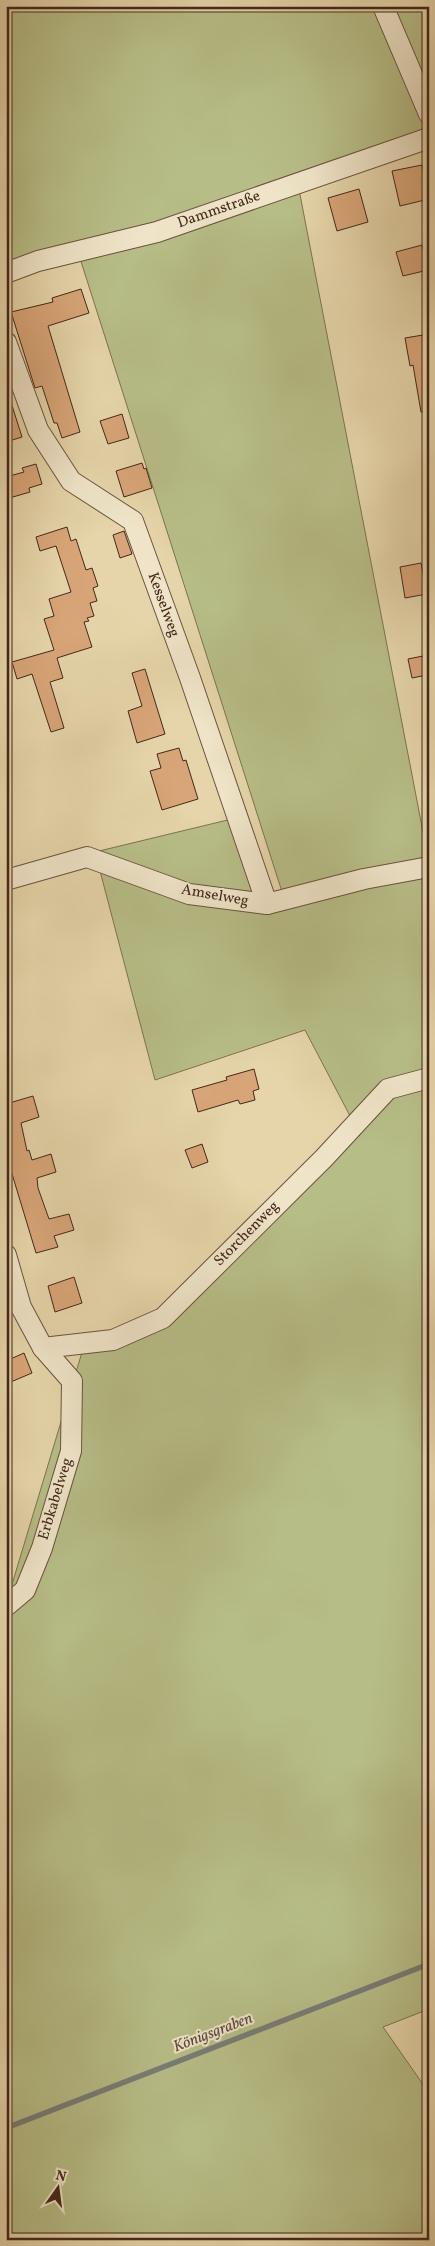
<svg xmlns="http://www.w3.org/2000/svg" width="435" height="2246" font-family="Vollkorn,serif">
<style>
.green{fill:#b7bd87;stroke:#7d7250}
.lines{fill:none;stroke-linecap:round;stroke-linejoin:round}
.stream{stroke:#787d76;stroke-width:5.5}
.building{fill:#d8a578;stroke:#43271a}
.minor-casing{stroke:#6c523e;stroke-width:22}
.minor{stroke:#efe4c8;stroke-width:20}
.labels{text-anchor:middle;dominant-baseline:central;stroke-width:4;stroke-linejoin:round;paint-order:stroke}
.street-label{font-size:15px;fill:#43271a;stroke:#efe4c8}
.water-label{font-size:16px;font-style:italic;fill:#594b40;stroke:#efe4c8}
</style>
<rect width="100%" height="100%" fill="#e6d5aa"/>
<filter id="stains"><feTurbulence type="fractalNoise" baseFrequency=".004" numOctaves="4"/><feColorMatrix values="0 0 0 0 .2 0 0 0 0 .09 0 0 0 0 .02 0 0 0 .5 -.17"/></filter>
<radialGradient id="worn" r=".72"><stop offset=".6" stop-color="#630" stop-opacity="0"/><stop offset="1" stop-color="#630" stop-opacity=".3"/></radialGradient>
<polygon class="green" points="6,6 429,6 429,137 297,179 429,863 429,2009 383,2027 429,2093 429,2240 6,2240 6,1592 10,1591 86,1339 175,1319 360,1135 305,1030 155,1080 95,852 240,817 272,897 283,895 77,249 6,273"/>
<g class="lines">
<polyline class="stream" points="6,2128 429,1964"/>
</g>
<g class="building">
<polygon points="422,165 429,199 400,206 392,171"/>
<polygon points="359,189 368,222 337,231 328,198"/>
<polygon points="422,245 428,270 403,276 396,252"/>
<polygon points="81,289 89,313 48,326 80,432 62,438 57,423 54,423 42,386 35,388 11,312 53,302 52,298"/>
<polygon points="429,334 429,411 421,412 413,365 410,366 405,338"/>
<polygon points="9,396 22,437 6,442 6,397"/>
<polygon points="122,414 129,438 108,444 100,421"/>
<polygon points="142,463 144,469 146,468 152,488 124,497 116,471"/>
<polygon points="36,464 42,484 29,488 30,492 6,499 6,477 24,472 22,468"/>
<polygon points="67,527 71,541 76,539 86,570 92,568 98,586 93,588 97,601 90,603 94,616 87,618 89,621 84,622 92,647 57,658 63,678 50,682 64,728 51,732 32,674 17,679 12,662 54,650 44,619 54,616 49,599 71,592 56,546 40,551 36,537"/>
<polygon points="124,531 132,554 120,558 113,535"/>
<polygon points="421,563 427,594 405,598 400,567"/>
<polygon points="423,656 427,675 412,678 408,659"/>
<polygon points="145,669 165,734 137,743 128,711 142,706 132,673"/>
<polygon points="179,748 183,761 186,760 198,799 162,810 150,771 161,768 157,754"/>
<polygon points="254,1069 259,1089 253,1091 255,1100 240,1104 238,1100 198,1112 192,1090 227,1080 226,1077"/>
<polygon points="33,1096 39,1117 21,1123 27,1151 29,1150 32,1160 51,1154 56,1172 37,1178 38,1188 49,1219 69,1214 74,1230 54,1236 58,1247 36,1253 6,1154 6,1104"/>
<polygon points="202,1144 208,1162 192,1168 185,1150"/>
<polygon points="74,1277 82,1303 55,1312 48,1286"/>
<polygon points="24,1353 32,1373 6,1384 6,1361"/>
</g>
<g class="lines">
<defs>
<g id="minor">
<polyline points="383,6 429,114"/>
<polyline points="6,273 38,261 157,232 429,138"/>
<polyline points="6,342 38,430 71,481 133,521 190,678 267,904"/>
<polyline points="6,880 87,857 189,894 267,904 364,879 429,867"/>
<polyline points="6,1255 21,1307 43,1348 72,1381 71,1451 42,1548 25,1590 6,1606"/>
<polyline points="43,1348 113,1340 163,1318 324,1158 388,1089 429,1078"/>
</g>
</defs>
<use href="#minor" class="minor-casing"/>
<use href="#minor" class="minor"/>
</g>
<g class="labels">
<g class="street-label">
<text transform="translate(219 210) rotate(-19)">Dammstraße</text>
<text transform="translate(163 605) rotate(70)">Kesselweg</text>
<text transform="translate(215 896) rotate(10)">Amselweg</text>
<text transform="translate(247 1234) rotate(-45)">Storchenweg</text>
<text transform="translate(56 1499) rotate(-73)">Erbkabelweg</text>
</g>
<g class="water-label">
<text transform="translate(213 2033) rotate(-21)">Königsgraben</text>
</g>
</g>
<rect width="435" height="2246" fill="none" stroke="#e6d5aa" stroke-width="25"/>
<rect x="8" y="8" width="420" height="2231" fill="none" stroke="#43271a" stroke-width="2.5"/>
<rect x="12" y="12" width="410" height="2221" fill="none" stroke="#43271a"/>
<g transform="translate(58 2188) rotate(14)" stroke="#efe4c8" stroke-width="4" paint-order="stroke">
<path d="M0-4L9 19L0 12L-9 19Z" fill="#43271a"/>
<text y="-8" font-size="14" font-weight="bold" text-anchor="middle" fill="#43271a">N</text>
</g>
<rect width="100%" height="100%" filter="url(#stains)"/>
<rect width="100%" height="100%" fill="url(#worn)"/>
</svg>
